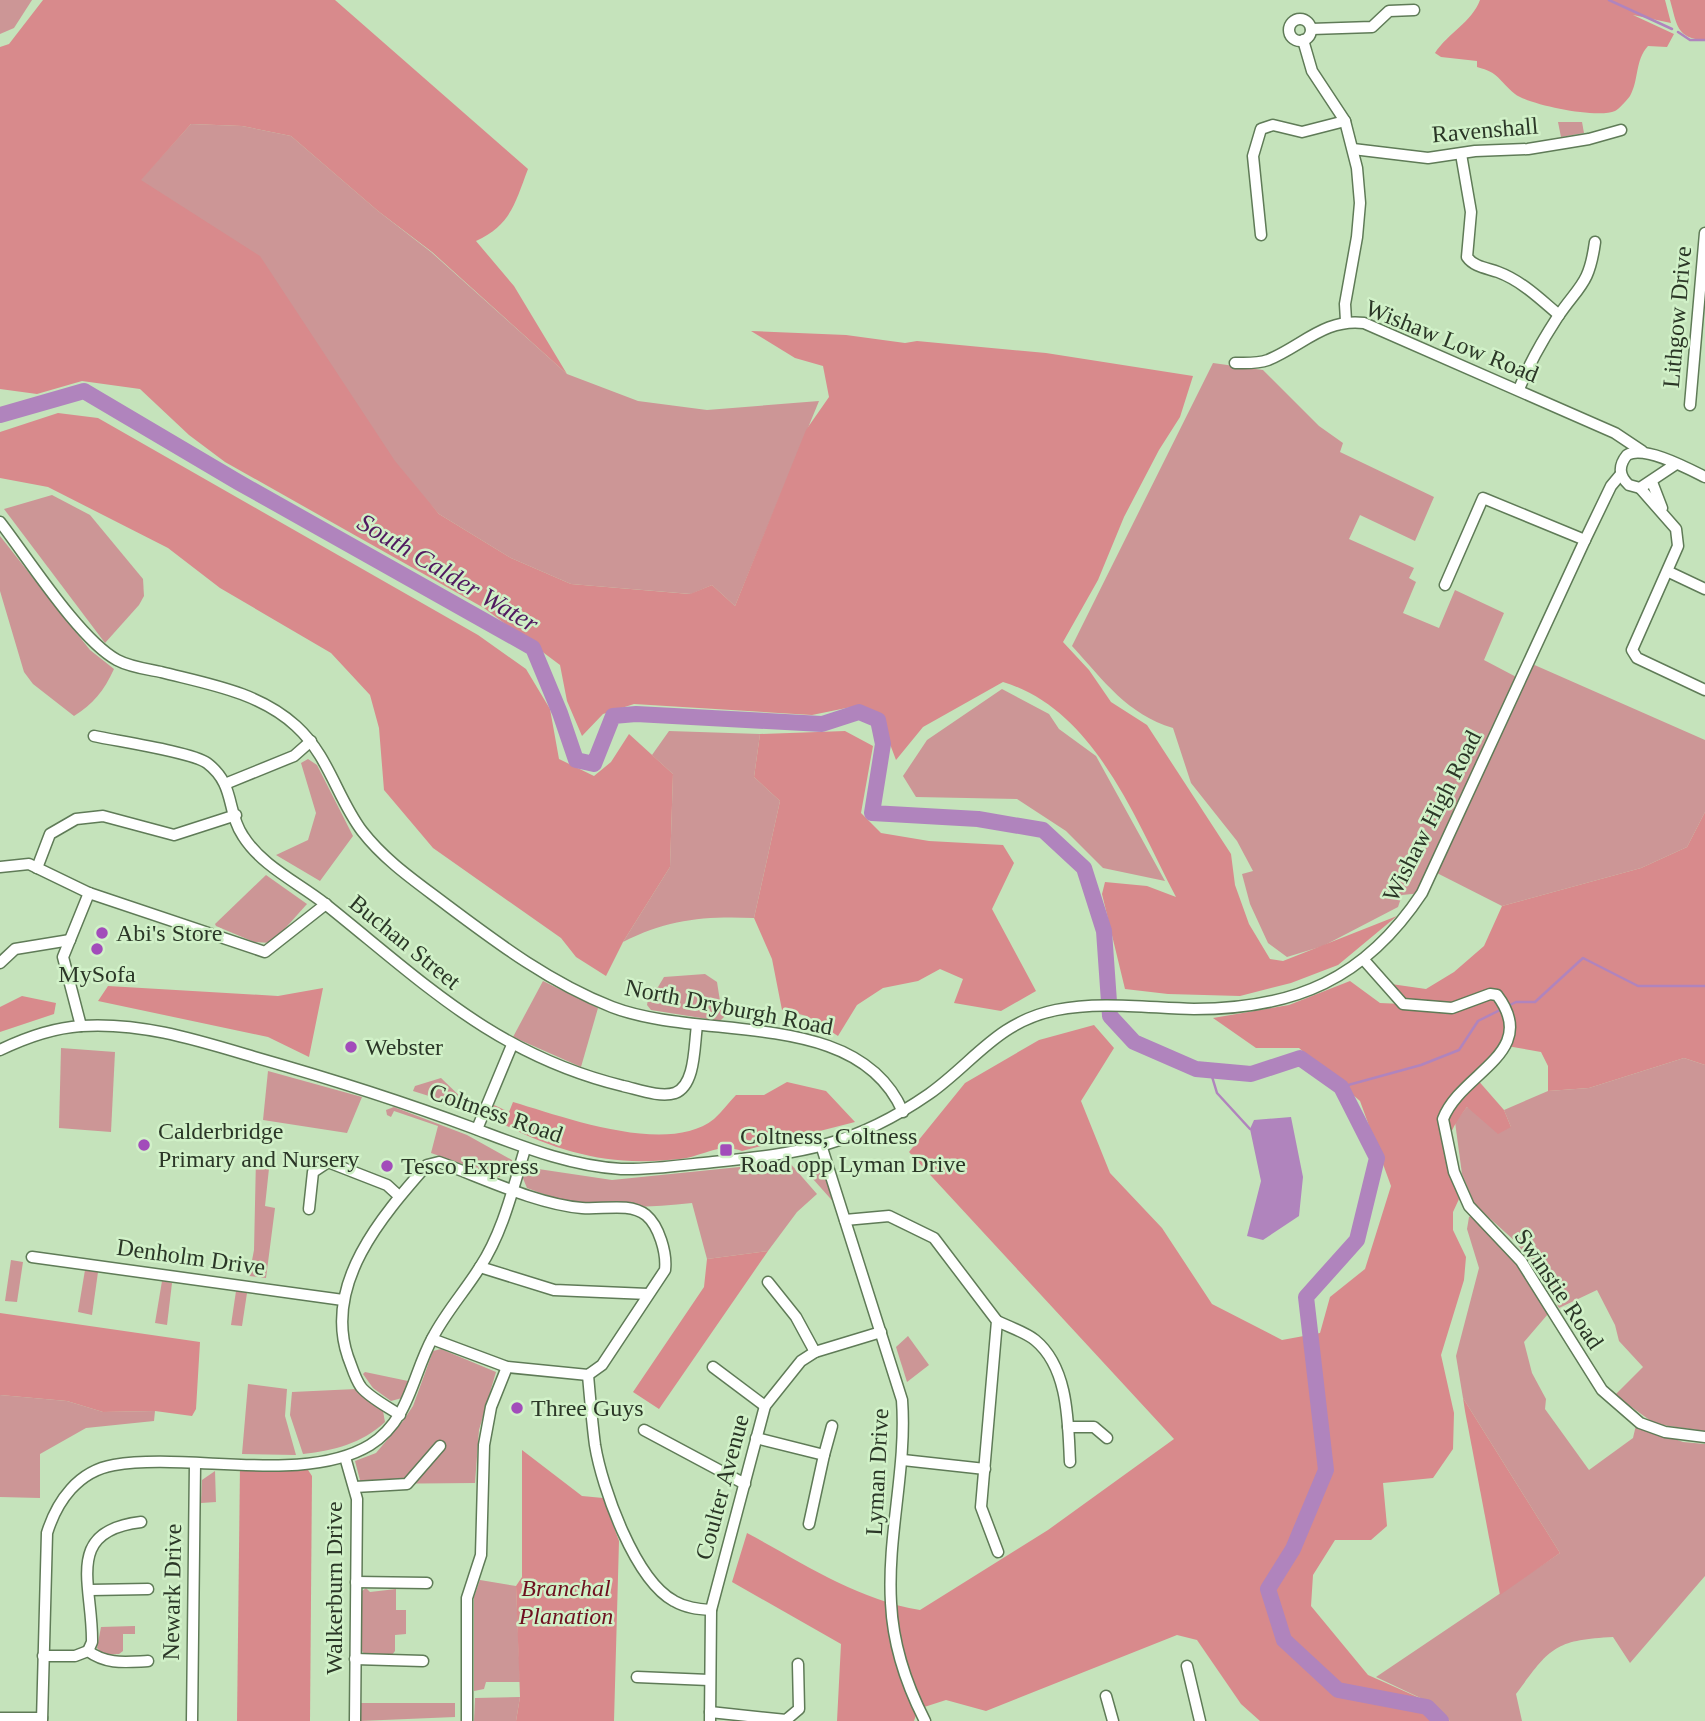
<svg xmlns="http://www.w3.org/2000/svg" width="1705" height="1721" font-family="Georgia,serif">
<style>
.green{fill:#cc9696}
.forest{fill:#d88a8c}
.water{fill:#b084bd}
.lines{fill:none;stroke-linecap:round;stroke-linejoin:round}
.stream{stroke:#b084bd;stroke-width:2.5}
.river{stroke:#b084bd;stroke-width:16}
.minor-casing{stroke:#5f7b57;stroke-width:13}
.minor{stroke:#fff;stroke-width:10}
.poi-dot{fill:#a24cba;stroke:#d1f1c8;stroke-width:2.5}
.labels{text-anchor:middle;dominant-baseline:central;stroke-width:5;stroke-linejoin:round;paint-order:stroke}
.street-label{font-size:24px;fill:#2b3727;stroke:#d1f1c8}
.poi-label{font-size:24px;fill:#2b3727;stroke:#d1f1c8;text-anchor:start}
.park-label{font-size:24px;font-style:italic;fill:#6d101f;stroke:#d1f1c8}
.water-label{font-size:26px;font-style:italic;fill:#511a60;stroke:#d1f1c8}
</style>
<rect width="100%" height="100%" fill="#c5e3bb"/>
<g class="green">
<polygon points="0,0 32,0 14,28 0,34"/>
<polygon points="1558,122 1582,122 1584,133 1561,137"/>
<polygon points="191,124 242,126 291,136 378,211 431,252 567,374 638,401 707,410 819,401 735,606 712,585 691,594 571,584 511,558 439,514 140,180"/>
<path d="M 1213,363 L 1263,370 L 1319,426 L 1343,443 L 1340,452 L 1434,497 L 1415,541 L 1360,515 L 1349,539 L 1414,568 L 1409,578 L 1416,582 L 1403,613 L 1439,628 L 1455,590 L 1504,613 L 1484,660 L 1522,680 L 1530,663 L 1705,740 L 1705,812 L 1687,847 L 1641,868 L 1502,906 L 1433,871 L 1422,893 L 1402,895 L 1398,907 L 1323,946 L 1287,957 L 1268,943 L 1250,904 L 1242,874 L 1253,871 L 1237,841 L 1191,783 L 1173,728 C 1127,714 1104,681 1072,646 Z"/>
<polygon points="52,495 90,515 143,579 144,596 139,605 105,643 4,509"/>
<path d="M 0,536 L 90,650 L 114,669 C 104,691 93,704 74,716 L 33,684 L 24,672 L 0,591 Z"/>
<polygon points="1002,689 1049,714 1059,729 1096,756 1165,881 1103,868 1066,831 1017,799 916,797 903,776 927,740"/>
<path d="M 669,731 L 760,734 L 754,777 L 780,801 L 754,918 C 705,916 668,919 623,942 L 670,867 L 673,774 L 652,755 Z"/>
<polygon points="308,759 317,765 353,836 320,881 276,855 308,840 316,813 301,763"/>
<polygon points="266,875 307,904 272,943 254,942 216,926 215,924"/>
<polygon points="705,974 717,982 720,1001 726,1002 724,1017 720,1021 651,1010 647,1005 650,988 658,987 664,977"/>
<polygon points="543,981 598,1008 581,1067 513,1037"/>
<polygon points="61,1048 115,1052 111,1132 59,1128"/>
<polygon points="1684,1058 1705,1065 1705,1431 1655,1424 1615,1395 1643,1367 1619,1341 1615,1325 1597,1290 1559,1308 1544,1281 1516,1242 1475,1205 1462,1174 1455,1122 1467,1107 1511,1127 1504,1110 1548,1091 1589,1088"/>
<polygon points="268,1071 362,1097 347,1133 263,1120"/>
<polygon points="441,1078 469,1105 467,1108 413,1091 415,1086"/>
<polygon points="394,1107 467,1135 512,1160 513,1169 499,1177 431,1153 438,1126 394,1111 391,1117 387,1115 386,1110"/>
<polygon points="256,1158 270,1159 265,1206 275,1208 266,1278 249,1276 254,1250"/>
<polygon points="810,1159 825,1171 837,1206 797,1161"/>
<path d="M 789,1162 L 817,1194 L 797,1212 L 768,1251 L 707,1259 L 692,1203 C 636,1209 580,1210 527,1188 L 522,1176 L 525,1167 L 612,1180 Z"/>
<path d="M 1473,1215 L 1527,1277 L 1548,1314 L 1524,1342 L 1532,1373 L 1546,1399 L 1545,1409 L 1589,1470 L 1633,1438 L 1636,1425 L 1683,1442 L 1705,1444 L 1705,1576 L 1630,1663 L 1613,1637 C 1554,1640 1550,1648 1516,1694 L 1522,1721 L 1450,1721 L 1431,1703 L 1376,1677 L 1560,1553 L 1463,1398 L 1456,1356 L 1479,1268 L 1467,1229 L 1469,1217 Z"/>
<polygon points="11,1260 23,1262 17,1302 5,1301"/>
<polygon points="85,1270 98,1272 92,1315 78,1312"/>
<polygon points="162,1281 172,1283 167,1325 155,1323"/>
<polygon points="236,1291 247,1293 242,1326 231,1325"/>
<polygon points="908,1336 929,1365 907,1382 896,1347"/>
<polygon points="441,1349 496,1372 479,1430 475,1483 361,1484 355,1461 376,1453 403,1421 413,1406 433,1351"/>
<polygon points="365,1372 408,1381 402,1398 391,1401 373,1388 363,1374"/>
<polygon points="248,1384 287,1389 285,1416 296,1455 242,1454"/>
<path d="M 356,1389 L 383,1411 L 385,1422 C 361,1444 335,1450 303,1454 L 290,1415 L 292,1392 Z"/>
<polygon points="0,1395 67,1401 103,1412 155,1411 154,1421 86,1428 40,1454 40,1498 0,1497"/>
<polygon points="215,1471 216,1502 201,1503 202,1480"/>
<polygon points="480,1580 516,1586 520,1682 486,1682 484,1689 474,1691 474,1597"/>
<polygon points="366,1588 370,1592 396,1589 396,1610 406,1610 406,1634 395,1635 395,1651 392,1655 365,1655 362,1651 362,1591"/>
<polygon points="135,1626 135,1634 123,1634 123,1651 119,1654 104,1655 97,1648 101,1627"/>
<polygon points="520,1697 516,1721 474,1721 475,1698"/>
<polygon points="360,1703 455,1703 455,1717 359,1721"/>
</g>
<g class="forest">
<path d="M 43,0 L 335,0 L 528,169 C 515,203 511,225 476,241 L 514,286 L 567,374 L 432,252 L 378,211 L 291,136 L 242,126 L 191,124 L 141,180 L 260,256 L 395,461 L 439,514 L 511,558 L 571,584 L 690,594 L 712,585 L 735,606 L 806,430 L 829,397 L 823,366 L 795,358 L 751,331 L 846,335 L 905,343 L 917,341 L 1046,353 L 1193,376 L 1180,417 L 1159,450 L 1124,517 L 1098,580 L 1063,642 L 1089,670 L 1111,702 L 1147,725 L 1231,854 L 1235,885 L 1249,924 L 1270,959 L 1283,961 L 1397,916 L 1338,965 L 1291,983 L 1240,996 L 1168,994 L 1125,989 L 1102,894 L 1105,882 L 1147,886 L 1176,897 C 1135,819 1095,710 1003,682 L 923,727 L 896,760 L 879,715 L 861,705 L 812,715 L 634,704 L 603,714 L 582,736 L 567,701 L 560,665 L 484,608 L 225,462 L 189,435 L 140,389 L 82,381 L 37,394 L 0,389 L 0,47 L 9,44 Z"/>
<path d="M 1480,0 L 1665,0 L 1671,23 L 1633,15 L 1674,34 L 1667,47 L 1648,46 C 1635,60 1639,80 1630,96 C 1627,100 1619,109 1615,111 C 1598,119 1529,105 1515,94 C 1498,80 1500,73 1477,67 L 1477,61 L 1441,57 L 1435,53 C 1448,33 1472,22 1480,0 Z"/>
<path d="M 1670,0 L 1705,0 L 1705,40 C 1676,39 1677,24 1670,0 Z"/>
<polygon points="58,413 98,418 478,635 526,669 550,709 559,759 594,776 611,762 629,734 673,774 670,867 623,942 606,976 576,957 561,938 433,848 384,790 379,728 370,695 331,653 220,588 168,548 48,487 0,478 0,432"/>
<polygon points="845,731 873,746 861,813 881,833 929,841 1003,845 1014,863 992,909 1036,991 1001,1011 954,1003 963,979 940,969 918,981 883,988 857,1005 838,1036 807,1016 782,1010 772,959 754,918 780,801 754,777 760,734"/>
<path d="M 1705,812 L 1705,1065 L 1684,1058 L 1589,1088 L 1548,1091 L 1548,1066 L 1541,1052 L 1507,1046 L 1476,1078 L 1504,1110 L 1511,1127 L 1498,1134 L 1467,1107 C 1438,1144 1446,1159 1459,1199 L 1453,1212 L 1453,1230 L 1466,1257 L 1464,1280 L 1441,1355 L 1454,1413 L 1453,1449 L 1433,1478 L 1383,1483 L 1387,1526 L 1371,1540 L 1335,1540 L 1313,1575 L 1311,1606 L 1368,1675 L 1431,1703 L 1450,1721 L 1260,1721 L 1241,1704 L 1197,1640 L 1177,1635 L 986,1711 L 946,1700 L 918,1709 L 914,1721 L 837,1721 L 841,1644 L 732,1582 L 747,1533 C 803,1563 856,1599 920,1610 L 1048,1530 L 1174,1439 L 909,1152 L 965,1083 L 1039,1040 L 1094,1025 L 1114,1048 L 1081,1101 L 1110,1173 L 1162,1228 L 1212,1304 L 1282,1340 L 1320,1333 L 1330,1297 L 1365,1269 L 1391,1186 L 1360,1101 L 1299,1048 L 1256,1048 L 1213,1018 L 1289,1005 L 1350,981 L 1380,1003 L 1402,1004 L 1391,984 L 1426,989 L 1454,972 L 1484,946 L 1502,906 L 1641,868 L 1687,847 Z"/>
<polygon points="108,986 278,996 323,988 309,1057 268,1037 98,1001"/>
<polygon points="22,996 56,1003 54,1014 0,1032 0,1007"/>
<path d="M 787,1082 L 826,1091 L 855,1122 L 742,1151 C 723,1144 709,1152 691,1157 C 679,1160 665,1160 653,1161 C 595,1164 540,1145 490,1117 L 494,1105 L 509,1112 L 513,1102 C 564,1117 668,1156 714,1119 C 722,1112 729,1102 736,1095 L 764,1095 Z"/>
<polygon points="768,1251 659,1409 633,1392 704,1287 707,1259"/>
<polygon points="0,1313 200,1342 196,1409 192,1416 155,1411 103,1412 67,1401 0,1395"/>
<polygon points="1463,1398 1560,1553 1500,1595 1465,1411"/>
<polygon points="522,1450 582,1496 603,1498 619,1541 614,1721 516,1721 520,1697 516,1586 522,1577"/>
<polygon points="304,1464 312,1476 310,1721 237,1721 240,1465"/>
</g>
<polygon class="water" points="1291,1117 1303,1177 1299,1216 1263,1240 1247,1236 1261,1181 1250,1129 1254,1120"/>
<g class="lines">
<g class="stream">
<polyline points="1609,0 1672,29"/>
<polyline points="1678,32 1690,40 1705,40"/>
<polyline points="1506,1007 1516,1002 1535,1002 1583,958 1638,986 1705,986"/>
<polyline points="1210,1070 1217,1093 1250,1129"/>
<polyline points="1341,1087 1421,1065 1459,1050 1478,1021 1500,1010"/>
</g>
<polyline class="river" points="0,415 84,391 238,482 533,648 560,713 576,760 594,764 613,716 636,714 822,724 859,712 878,720 883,744 872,813 978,819 1043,830 1084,868 1104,931 1110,1016 1134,1042 1196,1069 1251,1074 1300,1058 1341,1087 1377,1158 1357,1240 1306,1297 1326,1470 1293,1549 1268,1589 1284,1640 1338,1690 1427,1707 1441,1721"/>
<defs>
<g id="minor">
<circle cx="1300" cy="30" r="11"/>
<polyline points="1311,29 1372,27 1389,11 1414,10"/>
<polyline points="1303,40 1312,71 1345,121 1357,168 1360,203 1357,237 1345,304 1346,321"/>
<polyline points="1353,149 1428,158 1475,151 1528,149 1589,139 1621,130"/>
<path d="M 1461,154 L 1471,212 L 1467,257 C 1474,267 1487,268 1498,272 C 1522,281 1540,299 1559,315"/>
<polyline points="1261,235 1253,156 1261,129 1273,125 1302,132 1345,121"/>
<path d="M 1235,363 C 1246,363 1257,364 1268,360 C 1302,346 1325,318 1364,323 L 1615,433 L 1642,451"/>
<path d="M 1519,389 C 1529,364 1542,341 1557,318 C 1579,285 1589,286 1595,242"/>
<polyline points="1690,405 1705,233"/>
<path d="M 1676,464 L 1640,488 L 1629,485 C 1619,476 1618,466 1627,455 C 1644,445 1687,468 1705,477"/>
<polyline points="1652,482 1662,508"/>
<polyline points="1640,488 1676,529 1678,546 1632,650 1637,658 1705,690"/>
<path d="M 0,522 C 28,558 79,639 117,660 C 130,667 146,669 161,672 C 208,684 259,692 296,726 C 329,756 337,798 362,831 C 386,862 418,883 448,906 C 500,945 551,983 612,1007 C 703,1042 858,1007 903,1112"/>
<polyline points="1669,572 1705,589"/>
<polyline points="1445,585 1483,498 1585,540"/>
<path d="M 94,736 C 116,741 192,752 207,763 C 236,785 226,811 243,836 C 262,866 297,882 324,903 C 423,982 495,1055 623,1086 C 637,1089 660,1098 675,1093 C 696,1085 694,1044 697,1026"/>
<polyline points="225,784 294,756 311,741"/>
<polyline points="0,867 29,864 89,893 265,952 326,904"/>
<polyline points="37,868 50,834 76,819 103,816 174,835 236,815"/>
<path d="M 1364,960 L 1403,1004 L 1452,1008 L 1490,994 L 1497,995 C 1541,1053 1461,1072 1443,1119 L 1454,1172 L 1469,1206 L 1521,1261 L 1602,1390 L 1640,1423 L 1665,1432 L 1705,1437"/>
<polyline points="0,963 15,949 70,940"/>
<polyline points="81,1026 63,957 89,893"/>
<path d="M 0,1050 C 25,1038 52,1028 81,1026 C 141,1022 197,1040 254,1057 C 328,1078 401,1101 473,1128 C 521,1146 569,1166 621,1169 C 651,1170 683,1165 713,1162 C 802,1153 854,1146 929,1094 C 974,1062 997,1022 1056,1010 C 1100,1001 1149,1008 1194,1009 C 1295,1009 1365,979 1422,893 L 1585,540 L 1611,486 L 1621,474"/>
<polyline points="477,1129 512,1045"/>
<path d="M 822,1148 L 902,1400 C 907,1468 887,1535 891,1603 C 893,1646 906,1684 925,1721"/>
<polyline points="309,1209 313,1172 328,1162 387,1185 399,1196"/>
<polyline points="845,1220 889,1216 934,1238 997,1321 981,1507 998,1552"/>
<polyline points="32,1257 343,1300"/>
<polyline points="480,1267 554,1290 648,1294"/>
<polyline points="768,1282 796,1317 815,1352"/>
<path d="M 997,1321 C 1009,1327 1025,1332 1035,1340 C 1069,1368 1068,1423 1070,1462"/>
<polyline points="713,1367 765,1406"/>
<path d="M 588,1375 C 590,1398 592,1422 595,1445 C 602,1488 635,1580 674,1601 C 686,1608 698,1609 711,1610"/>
<path d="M 400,1415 C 388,1407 370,1398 361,1387 C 355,1379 352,1367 348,1357 C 323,1284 382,1216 427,1165 L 439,1162 C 483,1178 536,1204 582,1208 C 602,1210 629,1202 646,1215 C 659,1226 667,1253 665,1270 L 602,1365 L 588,1375 L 507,1367 L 432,1339"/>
<polyline points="1068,1427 1094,1427 1107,1438"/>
<polyline points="644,1430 745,1484"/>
<polyline points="756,1438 824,1455 809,1524"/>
<polyline points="824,1455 832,1426"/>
<polyline points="345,1457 357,1499 355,1721"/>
<polyline points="903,1460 985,1469"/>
<polyline points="355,1487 407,1484 440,1446"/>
<polyline points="356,1582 427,1583"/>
<polyline points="90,1590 148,1589"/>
<path d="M 88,1651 L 92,1642 C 93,1585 63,1531 141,1522"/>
<path d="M 43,1656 L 75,1656 L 88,1651 C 107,1665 126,1662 148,1661"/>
<polyline points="355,1659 423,1661"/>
<polyline points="1187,1666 1200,1721"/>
<polyline points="637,1677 709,1680"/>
<polyline points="1106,1696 1113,1721"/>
<polyline points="710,1712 786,1720 799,1709 798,1664"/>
<polyline points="0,1718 42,1718"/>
<path d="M 42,1721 L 47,1533 C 57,1501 78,1471 114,1465 C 188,1452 304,1485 370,1445 C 410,1420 412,1375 433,1337 C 446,1312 465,1291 480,1267 C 503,1232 513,1188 525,1149"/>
<polyline points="192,1721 195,1464"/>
<polyline points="467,1721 467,1598 481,1555 484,1445 491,1407 507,1367"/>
<polyline points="710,1721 711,1610 765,1406 801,1361 815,1352 881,1332"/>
</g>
</defs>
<use href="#minor" class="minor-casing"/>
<use href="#minor" class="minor"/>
</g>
<g class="poi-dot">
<circle cx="102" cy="933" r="7"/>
<circle cx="97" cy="949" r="7"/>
<circle cx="351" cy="1047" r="7"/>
<circle cx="144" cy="1145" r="7"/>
<rect x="719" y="1143" width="14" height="14" rx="3.5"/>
<circle cx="387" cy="1166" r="7"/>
<circle cx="517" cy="1408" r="7"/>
</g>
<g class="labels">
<g class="street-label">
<text transform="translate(1485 130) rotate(-5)">Ravenshall</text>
<text transform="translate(1677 317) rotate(-85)">Lithgow Drive</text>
<text transform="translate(1452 341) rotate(22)">Wishaw Low Road</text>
<text transform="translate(1432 816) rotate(-63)">Wishaw High Road</text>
<text transform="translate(405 942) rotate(39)">Buchan Street</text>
<text transform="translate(729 1007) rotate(11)">North Dryburgh Road</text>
<text transform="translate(496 1113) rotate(19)">Coltness Road</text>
<text transform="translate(191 1257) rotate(8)">Denholm Drive</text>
<text transform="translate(1559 1289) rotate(56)">Swinstie Road</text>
<text transform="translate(877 1472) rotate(-87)">Lyman Drive</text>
<text transform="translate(722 1487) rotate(-75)">Coulter Avenue</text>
<text transform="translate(334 1588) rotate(-90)">Walkerburn Drive</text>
<text transform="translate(172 1592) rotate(-89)">Newark Drive</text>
</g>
<g class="poi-label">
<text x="116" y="933">Abi's Store</text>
<text x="97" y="974" text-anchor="middle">MySofa</text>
<text x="365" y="1047">Webster</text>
<text x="158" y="1131">Calderbridge<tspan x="158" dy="28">Primary and Nursery</tspan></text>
<text x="740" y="1136">Coltness, Coltness<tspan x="740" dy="28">Road opp Lyman Drive</tspan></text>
<text x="401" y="1166">Tesco Express</text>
<text x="531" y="1408">Three Guys</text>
</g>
<g class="park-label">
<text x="566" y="1588">Branchal<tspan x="566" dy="28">Planation</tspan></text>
</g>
<g class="water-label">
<text transform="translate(448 573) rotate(31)">South Calder Water</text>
</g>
</g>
</svg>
